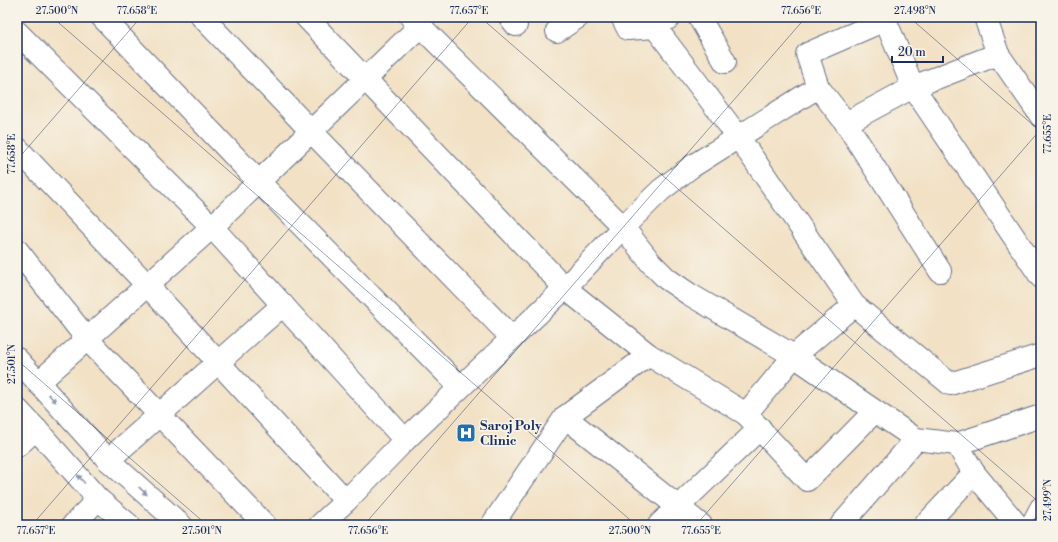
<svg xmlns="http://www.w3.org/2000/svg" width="1058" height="542" font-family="'Libre Bodoni',serif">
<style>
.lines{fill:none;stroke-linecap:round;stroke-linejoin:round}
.minor-casing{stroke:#666d82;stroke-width:24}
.major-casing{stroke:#666d82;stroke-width:24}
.minor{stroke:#fff;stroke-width:22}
.major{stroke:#fff;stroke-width:22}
.oneway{fill:#8d97ae}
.ticks{fill:none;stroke:#1b2f5e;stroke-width:1;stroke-opacity:0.45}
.labels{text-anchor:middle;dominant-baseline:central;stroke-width:3.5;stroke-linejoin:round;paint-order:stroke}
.poi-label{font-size:13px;font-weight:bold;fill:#1b2f5e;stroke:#f7f3e8;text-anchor:start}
.neatline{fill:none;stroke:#1b2f5e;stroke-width:1.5}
.ticks-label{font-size:10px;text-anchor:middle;fill:#1b2f5e}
</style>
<rect width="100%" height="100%" fill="#f7f3e8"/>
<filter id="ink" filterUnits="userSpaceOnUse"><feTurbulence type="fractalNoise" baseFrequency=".025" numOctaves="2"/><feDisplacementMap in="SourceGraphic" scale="8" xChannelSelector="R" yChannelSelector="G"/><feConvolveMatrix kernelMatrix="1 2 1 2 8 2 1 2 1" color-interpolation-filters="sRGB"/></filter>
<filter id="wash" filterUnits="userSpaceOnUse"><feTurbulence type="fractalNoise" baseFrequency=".012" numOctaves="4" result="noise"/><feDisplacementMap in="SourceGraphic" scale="16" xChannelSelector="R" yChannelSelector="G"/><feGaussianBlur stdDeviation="0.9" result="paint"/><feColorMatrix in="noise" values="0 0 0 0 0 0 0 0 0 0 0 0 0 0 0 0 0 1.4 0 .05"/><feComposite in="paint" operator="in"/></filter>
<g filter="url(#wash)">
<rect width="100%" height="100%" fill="#f2e1c5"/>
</g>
<g filter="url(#ink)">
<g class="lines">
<defs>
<g id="minor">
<polyline points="102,17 259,182 460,387"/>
<polyline points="202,17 311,131 512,338"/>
<polyline points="306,17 565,288 649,355 746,414 807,480 874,412"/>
<polyline points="411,17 623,227 651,263 667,279 689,294 794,356 916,439 957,444 1041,416"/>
<polyline points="510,17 516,25"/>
<polyline points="622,17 628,29 655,27"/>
<polyline points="670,17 655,27 739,138 854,305 950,384 1041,355"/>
<polyline points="699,17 725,62"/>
<polyline points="884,17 913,87 1041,277"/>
<polyline points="985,17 998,54 1041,116"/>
<polyline points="885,20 807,54 818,87 846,123 913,87 998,54"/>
<polyline points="557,31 578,17"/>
<polyline points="17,32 212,227 405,440"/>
<polyline points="846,123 940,271"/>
<polyline points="17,148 147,285 346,501"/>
<polyline points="17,250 87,339 265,525"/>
<polyline points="649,355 565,417 701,525"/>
<polyline points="38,383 212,227 420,26 424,17"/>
<polyline points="746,414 794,356 854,305"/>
<polyline points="957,444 974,473 1017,525"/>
<polyline points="17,446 36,429"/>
<path d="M 108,460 C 167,409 224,356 283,305"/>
<polyline points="73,525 98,499"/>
<polyline points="320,525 346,501 405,440 565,288 623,227 661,190 691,167 818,87"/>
<polyline points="492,525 565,417"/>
<polyline points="659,525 760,428"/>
<polyline points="841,525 916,439"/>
<polyline points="925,525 974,473"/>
<polyline points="1032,525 1041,508"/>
</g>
<g id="major">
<polyline points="17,359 108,460 181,525"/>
<polyline points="17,409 36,429 98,499 129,525"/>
</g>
</defs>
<use href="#minor" class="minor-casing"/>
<use href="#major" class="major-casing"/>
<use href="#minor" class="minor"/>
<use href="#major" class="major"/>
</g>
<defs><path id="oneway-solid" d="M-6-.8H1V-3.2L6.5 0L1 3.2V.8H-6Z"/></defs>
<g class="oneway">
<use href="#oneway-solid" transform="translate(52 398) rotate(47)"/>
<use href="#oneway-solid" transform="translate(81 479) rotate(-131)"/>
<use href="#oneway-solid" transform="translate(143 491) rotate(43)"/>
</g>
</g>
<path class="ticks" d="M 52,17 L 636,525M 480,17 L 1041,504M 909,17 L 1041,132M 17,160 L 141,17M 17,360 L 207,525M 32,525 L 473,17M 364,525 L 806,17M 696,525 L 1041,129M 1029,525 L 1041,511"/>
<defs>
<symbol id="hospital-square" viewBox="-11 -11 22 22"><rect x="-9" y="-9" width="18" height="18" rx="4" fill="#1f6fb2" stroke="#f7f3e8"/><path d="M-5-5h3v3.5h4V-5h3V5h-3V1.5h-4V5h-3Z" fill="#fff"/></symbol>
</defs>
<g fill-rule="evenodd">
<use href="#hospital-square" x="455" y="422" width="22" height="22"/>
</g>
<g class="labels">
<g class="poi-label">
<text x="480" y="426">Saroj Poly<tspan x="480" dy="15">Clinic</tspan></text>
</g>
</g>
<rect width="1058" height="542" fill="none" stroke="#f7f3e8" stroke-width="44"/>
<path d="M892 56v6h51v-6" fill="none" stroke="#1b2f5e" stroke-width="2"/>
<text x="898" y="56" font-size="12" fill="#1b2f5e" stroke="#f7f3e8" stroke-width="3" paint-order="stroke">20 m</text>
<rect x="22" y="22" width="1014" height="498" class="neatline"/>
<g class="ticks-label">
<text x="57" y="14">27.500°N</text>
<text x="137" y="14">77.658°E</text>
<text x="469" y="14">77.657°E</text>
<text x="801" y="14">77.656°E</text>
<text x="915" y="14">27.498°N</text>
<text transform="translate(1047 134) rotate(-90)" y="4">77.655°E</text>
<text transform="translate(11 154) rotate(-90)" y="4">77.658°E</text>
<text transform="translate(11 364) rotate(-90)" y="4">27.501°N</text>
<text transform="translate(1047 500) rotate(-90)" y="4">27.499°N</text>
<text x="36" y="534">77.657°E</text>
<text x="202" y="534">27.501°N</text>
<text x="368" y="534">77.656°E</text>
<text x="630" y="534">27.500°N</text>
<text x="701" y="534">77.655°E</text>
</g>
</svg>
